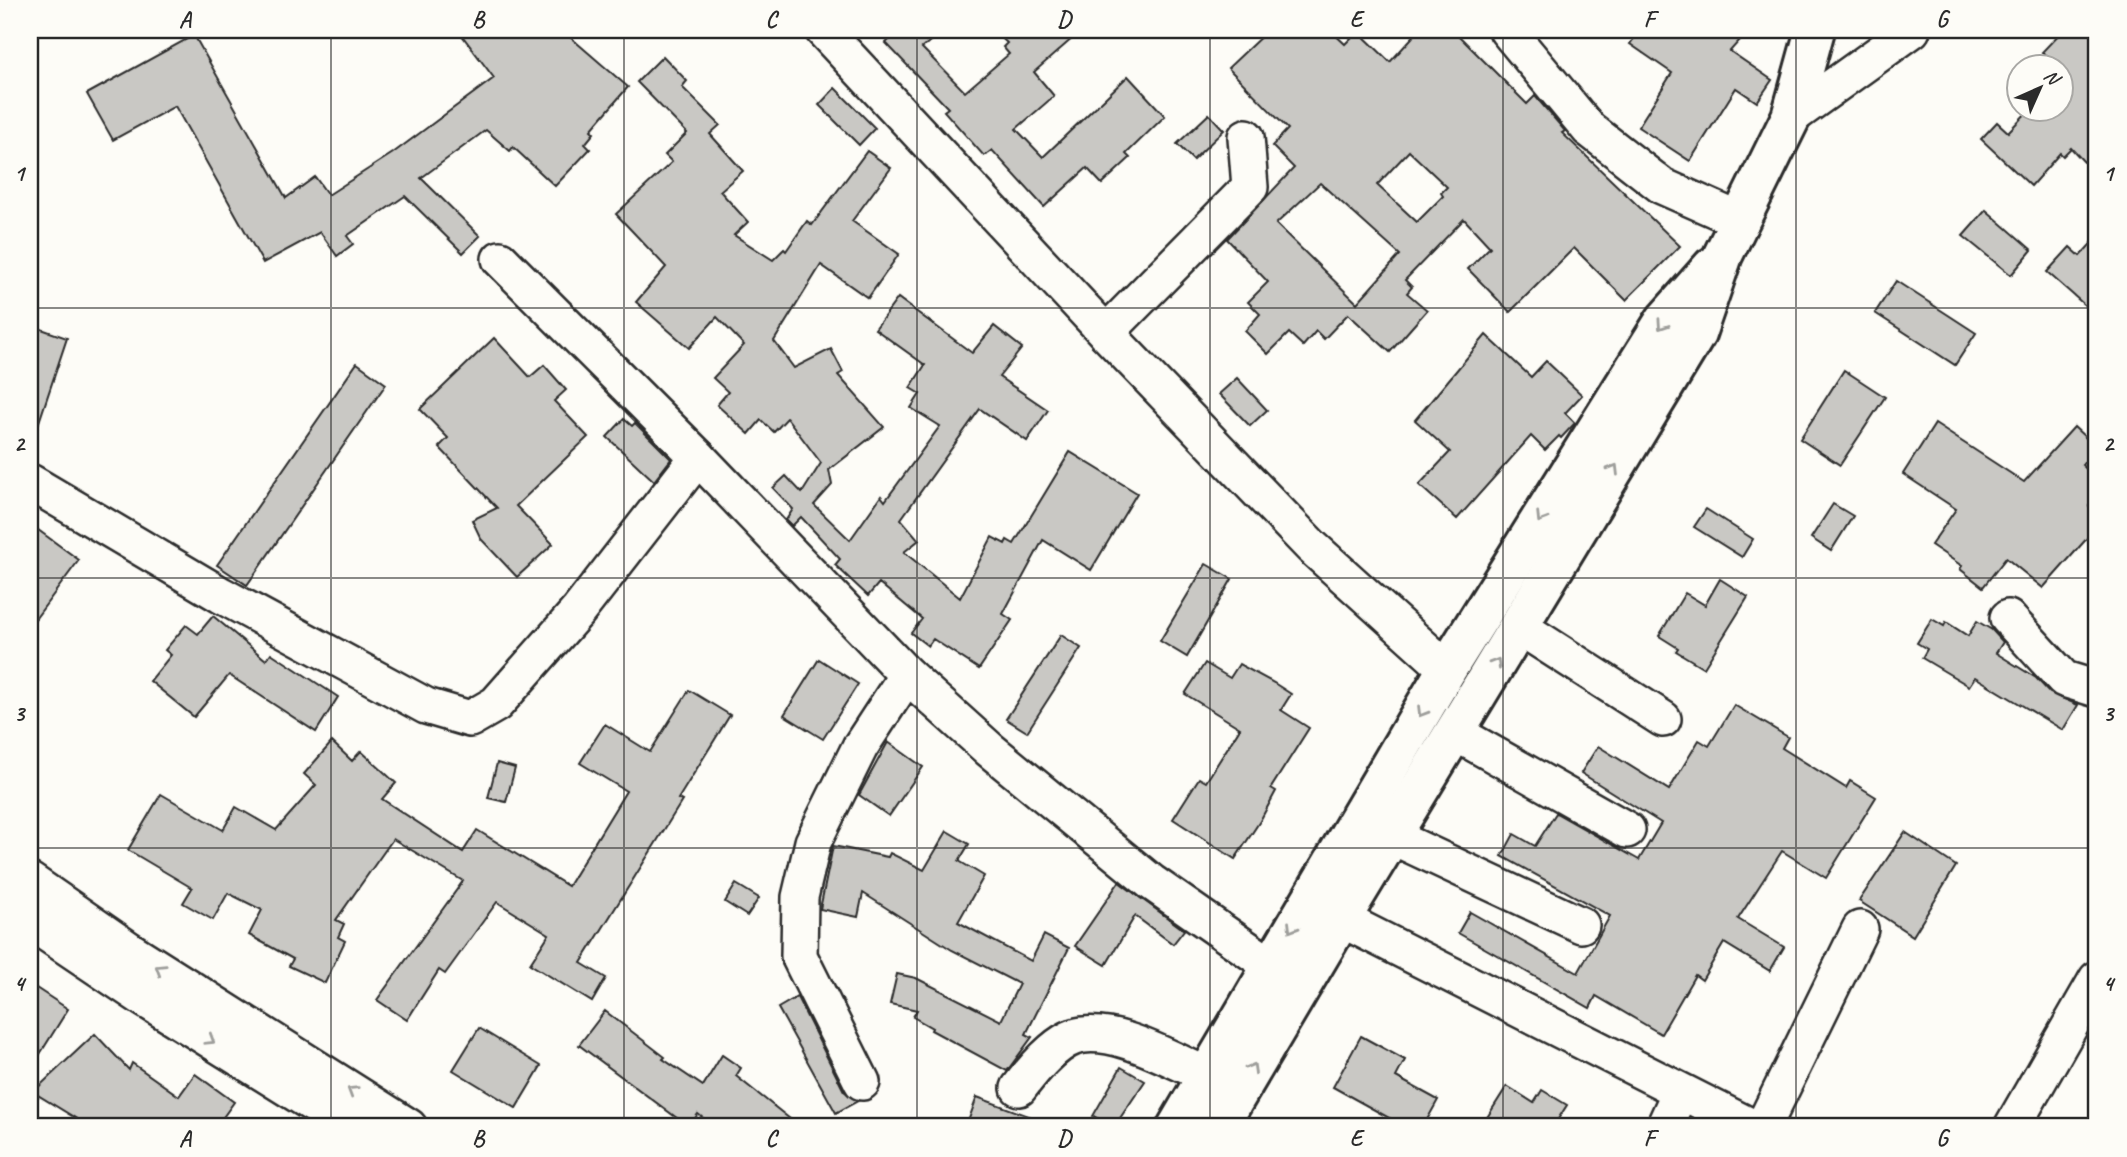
<svg xmlns="http://www.w3.org/2000/svg" width="2127" height="1157" font-family="Caveat,sans-serif">
<style>
.building{fill:#c9c8c4;stroke:#2b2b2b;stroke-width:2;fill-rule:evenodd}
.lines{fill:none;stroke-linecap:round;stroke-linejoin:round}
.minor-casing{stroke:#2b2b2b;stroke-width:40}
.major-casing{stroke:#2b2b2b;stroke-width:44}
.minor{stroke:#fdfcf7;stroke-width:35}
.major{stroke:#fdfcf7;stroke-width:38}
.oneway{stroke:#9e9e9b}
.grid{fill:none;stroke:#2b2b2b;stroke-width:2;stroke-opacity:0.55}
.neatline{fill:none;stroke:#2b2b2b;stroke-width:2.5}
.grid-label{font-size:23px;text-anchor:middle;font-weight:bold;fill:#2b2b2b}
</style>
<rect width="100%" height="100%" fill="#fdfcf7"/>
<filter id="ink" filterUnits="userSpaceOnUse"><feTurbulence type="fractalNoise" baseFrequency=".0143" numOctaves="2"/><feDisplacementMap in="SourceGraphic" scale="14" xChannelSelector="R" yChannelSelector="G"/><feConvolveMatrix kernelMatrix="1 2 1 2 8 2 1 2 1" color-interpolation-filters="sRGB"/></filter>
<g filter="url(#ink)">
<g class="building">
<polygon points="458,30 562,30 628,87 591,130 594,133 585,144 590,149 555,186 513,147 510,151 486,130 421,178 480,236 463,253 405,196 347,236 353,244 337,256 320,232 263,263 175,106 113,140 87,94 194,35 286,198 315,177 328,195 393,153 494,78"/>
<polygon points="878,30 943,30 922,48 965,92 1009,54 1003,47 1007,43 993,30 1082,30 1034,72 1054,96 1016,129 1043,157 1128,76 1165,116 1126,154 1130,158 1102,184 1087,168 1044,207 992,150 984,156 944,111 948,108 886,43 889,40"/>
<path d="M 1268,30 L 1330,30 L 1345,44 L 1358,31 L 1390,62 L 1419,30 L 1453,30 L 1527,104 L 1535,96 L 1565,131 L 1562,133 L 1680,246 L 1626,300 L 1574,248 L 1510,312 L 1468,269 L 1490,247 L 1464,219 L 1405,280 L 1412,287 L 1407,293 L 1427,310 L 1390,352 L 1348,314 L 1324,339 L 1316,331 L 1303,346 L 1289,333 L 1268,354 L 1245,331 L 1260,314 L 1248,302 L 1268,282 L 1227,239 L 1294,168 L 1272,146 L 1288,129 L 1228,68 ZM 1409,151 L 1447,187 L 1441,193 L 1443,196 L 1417,222 L 1377,185 ZM 1320,183 L 1400,255 L 1357,303 L 1276,224 Z"/>
<polygon points="1640,30 1749,30 1730,51 1772,80 1757,102 1736,88 1690,161 1638,127 1672,73 1630,44"/>
<polygon points="2063,30 2097,30 2097,149 2084,162 2071,148 2063,156 2060,153 2031,186 1981,139 1997,122 2008,132 2031,108 2061,108 2061,66 2042,52"/>
<polygon points="663,56 687,81 682,87 720,125 710,134 743,171 720,191 748,222 734,235 773,260 784,249 786,251 807,221 812,225 867,151 891,168 852,221 899,254 868,298 821,265 774,341 794,368 831,349 843,372 838,375 884,427 829,470 832,485 814,505 850,540 881,496 885,501 940,426 911,408 920,394 910,388 925,365 875,329 898,298 972,353 994,326 1022,348 999,377 1048,410 1027,441 980,409 901,519 919,540 904,552 960,598 992,537 1005,544 1007,540 1014,544 1070,452 1137,493 1091,570 1043,540 1003,614 1012,620 979,669 933,639 928,646 911,633 922,619 879,583 868,596 835,565 840,559 801,517 792,526 786,520 793,509 773,488 786,476 802,493 821,463 787,418 774,432 761,420 749,434 717,405 728,392 713,378 744,345 717,317 689,348 636,302 666,267 616,214 672,162 665,155 687,133 637,82"/>
<polygon points="835,88 875,128 859,145 819,105"/>
<polygon points="1209,114 1224,130 1193,160 1177,144"/>
<polygon points="1986,210 2032,250 2011,275 1963,236"/>
<polygon points="2097,237 2097,316 2047,272 2070,247 2080,256"/>
<polygon points="1896,281 1976,333 1955,365 1875,313"/>
<polygon points="30,325 67,338 33,440 30,439"/>
<polygon points="1486,335 1531,377 1546,361 1582,395 1565,413 1575,423 1561,438 1559,436 1545,450 1531,436 1457,519 1419,485 1450,452 1415,420"/>
<polygon points="494,338 530,377 544,365 566,390 554,401 588,437 516,506 553,544 517,577 481,539 472,520 497,508 439,447 448,438 420,409"/>
<polygon points="357,363 386,384 247,585 217,565"/>
<polygon points="1844,370 1885,397 1840,465 1800,439"/>
<polygon points="1237,378 1267,410 1250,426 1219,394"/>
<polygon points="624,419 632,426 635,423 671,459 654,481 607,437"/>
<polygon points="1935,424 2024,482 2074,427 2097,448 2082,465 2097,479 2097,497 2089,506 2097,514 2097,527 2043,588 2006,558 1983,587 1960,569 1962,566 1931,545 1956,509 1903,474"/>
<polygon points="1833,504 1853,516 1831,551 1811,538"/>
<polygon points="1706,509 1753,539 1742,557 1694,527"/>
<polygon points="30,524 79,560 30,626"/>
<polygon points="1206,564 1232,579 1187,657 1160,641"/>
<polygon points="1720,579 1748,597 1704,668 1676,651 1678,648 1659,636 1685,593 1705,605"/>
<polygon points="213,616 266,660 271,653 338,697 316,732 229,675 194,717 150,681 171,655 165,650 186,625 198,634"/>
<polygon points="1932,619 1944,626 1946,622 1968,636 1977,621 1992,630 2003,642 1996,653 2036,678 2050,693 2078,705 2063,730 1975,677 1969,686 1922,658 1927,649 1917,643"/>
<polygon points="1061,635 1081,648 1027,732 1006,719"/>
<polygon points="819,659 858,684 823,739 784,715"/>
<polygon points="1205,663 1230,678 1239,664 1274,683 1291,694 1281,710 1309,728 1271,788 1276,791 1260,821 1235,859 1173,819 1199,778 1206,782 1240,728 1185,694"/>
<polygon points="689,690 730,715 678,799 682,801 581,963 606,978 592,1002 530,964 549,934 497,902 445,974 439,970 407,1020 377,1000 463,881 393,839 336,920 344,924 338,937 345,941 325,983 289,966 293,959 249,935 262,910 228,893 213,920 183,903 192,888 128,850 161,794 223,830 236,807 276,830 316,785 304,774 332,742 352,761 361,751 396,783 382,799 463,852 477,830 568,886 626,791 580,763 605,724 650,752"/>
<polygon points="1734,705 1788,737 1782,748 1846,788 1850,781 1876,797 1826,878 1782,851 1738,919 1784,947 1770,971 1724,943 1702,980 1695,975 1661,1034 1596,996 1590,1008 1458,933 1470,912 1578,973 1610,916 1502,856 1514,834 1535,846 1556,813 1639,860 1661,823 1581,773 1598,746 1669,790 1699,740 1709,746"/>
<polygon points="888,742 923,767 889,816 859,795"/>
<polygon points="497,763 515,768 506,802 488,798"/>
<polygon points="947,831 969,844 959,861 984,876 958,922 1031,961 1044,935 1069,948 1026,1034 1032,1037 1007,1071 931,1030 932,1028 913,1017 917,1010 890,1004 897,974 916,978 1001,1021 1019,984 952,950 863,893 858,917 820,909 833,846 888,857 890,853 924,870"/>
<polygon points="1905,832 1956,866 1913,936 1859,901"/>
<polygon points="1119,882 1184,930 1173,944 1135,916 1106,965 1075,946"/>
<polygon points="736,884 759,898 747,916 725,902"/>
<polygon points="30,984 68,1009 30,1070"/>
<polygon points="797,997 844,1091 858,1101 836,1113 778,1008"/>
<polygon points="605,1011 665,1057 663,1059 703,1086 722,1055 741,1068 736,1076 800,1127 714,1127 698,1114 689,1127 579,1045"/>
<polygon points="479,1028 541,1066 516,1108 453,1070"/>
<polygon points="95,1034 129,1070 132,1063 179,1096 195,1074 234,1102 216,1127 90,1127 33,1092"/>
<polygon points="1361,1036 1405,1060 1396,1077 1438,1100 1423,1127 1387,1127 1391,1119 1333,1087"/>
<polygon points="1121,1067 1145,1081 1114,1127 1093,1116"/>
<polygon points="1507,1086 1534,1103 1542,1090 1567,1105 1553,1127 1481,1127"/>
<polygon points="977,1097 1053,1125 1053,1127 966,1127"/>
</g>
<g class="lines">
<defs>
<g id="minor">
<polyline points="823,30 1106,333 1312,547 1447,669"/>
<polyline points="1507,30 1589,129 1662,186 1741,221"/>
<polyline points="1791,117 1912,30"/>
<polyline points="500,259 698,457 907,675 989,749 1151,882 1270,965"/>
<polyline points="1106,333 1250,187 1246,137"/>
<polyline points="30,482 221,595 426,706 470,719 496,704 579,610 698,457"/>
<polyline points="2008,618 2064,679 2097,689"/>
<polyline points="1518,626 1663,719"/>
<polyline points="1454,732 1627,830"/>
<polyline points="1391,836 1581,925"/>
<polyline points="30,881 128,949 409,1127"/>
<polyline points="1341,919 1752,1127"/>
<polyline points="30,922 143,998 350,1127"/>
<polyline points="862,1082 799,956 800,897 813,842 860,747 907,675"/>
<path d="M 1019,1088 C 1031,1072 1054,1044 1074,1037 C 1113,1025 1171,1060 1207,1075"/>
<polyline points="1664,1127 1680,1092"/>
<polyline points="1763,1127 1860,929"/>
<polyline points="2012,1127 2097,979"/>
</g>
<g id="major">
<polyline points="1177,1127 1447,669 1665,320 1712,267"/>
<polyline points="1218,1127 1353,899 1696,334 1723,255 1791,117 1815,30"/>
</g>
</defs>
<use href="#minor" class="minor-casing"/>
<use href="#major" class="major-casing"/>
<use href="#minor" class="minor"/>
<use href="#major" class="major"/>
</g>
<defs><path id="oneway-chevron" d="M-2-3.5L2.5 0L-2 3.5" fill="none" stroke-width="1.6" stroke-linecap="round" stroke-linejoin="round" transform="scale(1.75)"/></defs>
<g class="oneway">
<use href="#oneway-chevron" transform="translate(1662 325) rotate(124)"/>
<use href="#oneway-chevron" transform="translate(1614 469) rotate(-59)"/>
<use href="#oneway-chevron" transform="translate(1541 518) rotate(122)"/>
<use href="#oneway-chevron" transform="translate(1496 663) rotate(-59)"/>
<use href="#oneway-chevron" transform="translate(1422 712) rotate(121)"/>
<use href="#oneway-chevron" transform="translate(1292 928) rotate(121)"/>
<use href="#oneway-chevron" transform="translate(160 969) rotate(-148)"/>
<use href="#oneway-chevron" transform="translate(210 1040) rotate(32)"/>
<use href="#oneway-chevron" transform="translate(1252 1068) rotate(-60)"/>
<use href="#oneway-chevron" transform="translate(352 1091) rotate(-148)"/>
</g>
</g>
<path class="grid" d="M 331,30 L 331,1127M 624,30 L 624,1127M 917,30 L 917,1127M 1210,30 L 1210,1127M 1503,30 L 1503,1127M 1796,30 L 1796,1127M 30,308 L 2097,308M 30,578 L 2097,578M 30,848 L 2097,848"/>
<rect width="2127" height="1157" fill="none" stroke="#fdfcf7" stroke-width="77"/>
<g transform="translate(2040 88) rotate(45)"><circle r="33" fill="#fdfcf7" stroke="#a9a8a5" stroke-width="2"/>
<path d="M0-5L12 26L0 18L-12 26Z" fill="#2b2b2b"/>
<text y="-10" font-size="19" font-weight="bold" text-anchor="middle" fill="#2b2b2b">N</text>
</g>
<rect x="38" y="38" width="2050" height="1080" class="neatline"/>
<g class="grid-label">
<text x="185" y="27">A</text>
<text x="478" y="27">B</text>
<text x="771" y="27">C</text>
<text x="1064" y="27">D</text>
<text x="1356" y="27">E</text>
<text x="1649" y="27">F</text>
<text x="1942" y="27">G</text>
<text x="19" y="181">1</text>
<text x="2108" y="181">1</text>
<text x="19" y="451">2</text>
<text x="2108" y="451">2</text>
<text x="19" y="721">3</text>
<text x="2108" y="721">3</text>
<text x="19" y="991">4</text>
<text x="2108" y="991">4</text>
<text x="185" y="1146">A</text>
<text x="478" y="1146">B</text>
<text x="771" y="1146">C</text>
<text x="1064" y="1146">D</text>
<text x="1356" y="1146">E</text>
<text x="1649" y="1146">F</text>
<text x="1942" y="1146">G</text>
</g>
</svg>
